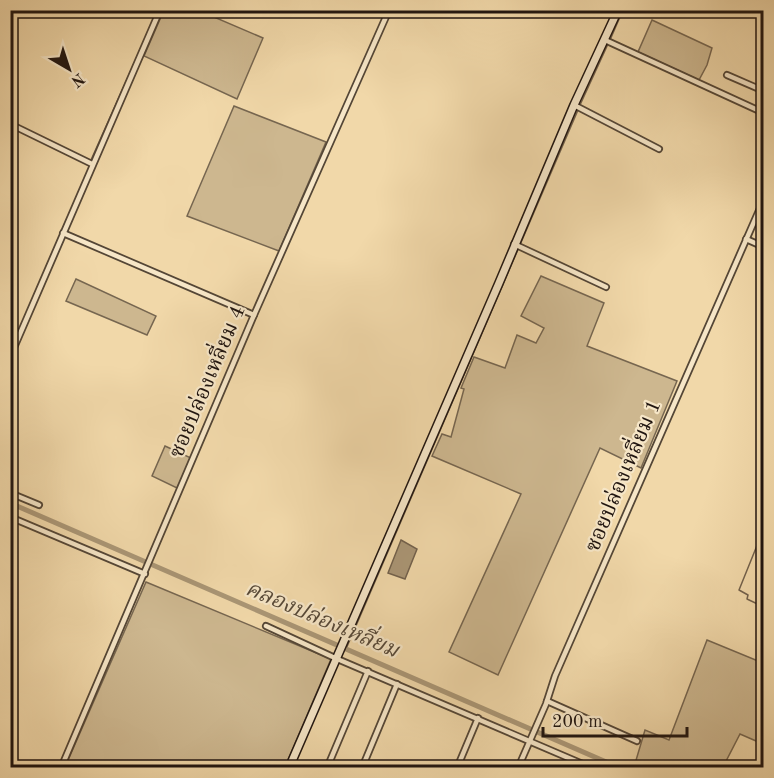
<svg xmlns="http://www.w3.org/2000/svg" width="774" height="778" font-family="'Old Standard TT','Noto Serif Thai',serif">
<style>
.green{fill:#cdb78f;stroke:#766650;stroke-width:1.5}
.water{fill:#aa9675;stroke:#73624d;stroke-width:1.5}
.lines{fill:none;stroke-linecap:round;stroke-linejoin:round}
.stream{stroke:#73624d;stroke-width:1.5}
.canal{stroke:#aa9675;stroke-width:5}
.street-casing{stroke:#544636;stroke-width:8}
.secondary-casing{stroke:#201510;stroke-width:10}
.street{stroke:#f6e6c7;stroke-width:4.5}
.secondary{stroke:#f6e6c7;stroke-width:7}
.labels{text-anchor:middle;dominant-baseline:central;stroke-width:4.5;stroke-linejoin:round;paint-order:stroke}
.street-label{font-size:21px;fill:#201510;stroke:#f6e6c7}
.water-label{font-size:22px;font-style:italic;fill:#574938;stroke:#f6e6c7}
</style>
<rect width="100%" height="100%" fill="#f1d8a9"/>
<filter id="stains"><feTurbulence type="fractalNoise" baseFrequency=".00333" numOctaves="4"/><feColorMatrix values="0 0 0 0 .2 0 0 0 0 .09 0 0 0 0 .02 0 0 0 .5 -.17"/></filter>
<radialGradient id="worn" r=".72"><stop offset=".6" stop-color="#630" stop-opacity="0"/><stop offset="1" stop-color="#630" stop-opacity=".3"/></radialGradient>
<g class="green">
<polygon points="164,10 200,11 263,38 237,99 144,56"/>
<polygon points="652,20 712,48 707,65 699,80 638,52"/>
<polygon points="234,106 326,142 279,251 187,216"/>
<polygon points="541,276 604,303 587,346 677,381 641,468 600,448 498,675 449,652 521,494 432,456 442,434 451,437 464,389 461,388 474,357 505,368 517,335 536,343 544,328 521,316"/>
<polygon points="76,279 156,316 147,335 66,301"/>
<polygon points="165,446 191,458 177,488 152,476"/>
<polygon points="146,582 331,659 285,767 65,767"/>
<polygon points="707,640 763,663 763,744 740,734 723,767 634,767 645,730 669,740"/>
</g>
<polygon class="water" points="401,540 417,549 405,579 388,573"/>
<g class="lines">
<g class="stream">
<polyline points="610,40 623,10"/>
<polyline points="580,105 608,44"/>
<polyline points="91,160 153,21"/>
<polyline points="764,545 758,543 739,590 748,595 747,599 764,607"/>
<polyline points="346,649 578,110"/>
</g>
<polyline class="canal" points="10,503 620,768"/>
<defs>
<g id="street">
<polyline points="605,40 764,113"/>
<polyline points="727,75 764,91"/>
<polyline points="574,105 659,149"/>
<polyline points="10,124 92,164"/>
<polyline points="63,233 254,315"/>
<polyline points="746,239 764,247"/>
<polyline points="514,244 606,287"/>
<polyline points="10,357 160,10"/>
<polyline points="10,493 39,505"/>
<polyline points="10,517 145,574"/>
<polyline points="266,626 335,658 592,768"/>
<polyline points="547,701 637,741"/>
<polyline points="61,768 254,315 389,10"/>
<polyline points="327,768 368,671"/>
<polyline points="362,768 397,684"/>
<polyline points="457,768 478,718"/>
<polyline points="518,768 546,704 555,676 764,199"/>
</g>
<polyline id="secondary" points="289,768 499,283 574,105 618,10"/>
</defs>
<use href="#street" class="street-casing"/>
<use href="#secondary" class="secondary-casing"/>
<use href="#street" class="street"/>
<use href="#secondary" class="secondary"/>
</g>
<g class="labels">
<g class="street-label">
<text transform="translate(208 382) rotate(-67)">ซอยปล่องเหลี่ยม 4</text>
<text transform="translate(624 476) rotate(-67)">ซอยปล่องเหลี่ยม 1</text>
</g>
<g class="water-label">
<text transform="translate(322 620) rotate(23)">คลองปล่องเหลี่ยม</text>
</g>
</g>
<rect width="774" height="778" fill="none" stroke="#f1d8a9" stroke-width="36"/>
<rect x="12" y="12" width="750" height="754" fill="none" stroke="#201510" stroke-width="3"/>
<rect x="18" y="18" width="738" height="742" fill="none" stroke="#201510" stroke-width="1.5"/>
<g transform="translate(69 69) rotate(141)" stroke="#f6e6c7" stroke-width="4.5" paint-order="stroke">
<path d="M0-4.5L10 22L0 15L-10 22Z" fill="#201510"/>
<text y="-9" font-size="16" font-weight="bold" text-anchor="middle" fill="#201510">N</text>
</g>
<path d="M543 727v9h144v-9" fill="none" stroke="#201510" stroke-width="3"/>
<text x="552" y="727" font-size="18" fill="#201510" stroke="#f6e6c7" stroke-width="4.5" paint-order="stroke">200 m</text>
<rect width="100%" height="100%" filter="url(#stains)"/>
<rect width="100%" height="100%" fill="url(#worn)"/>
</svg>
